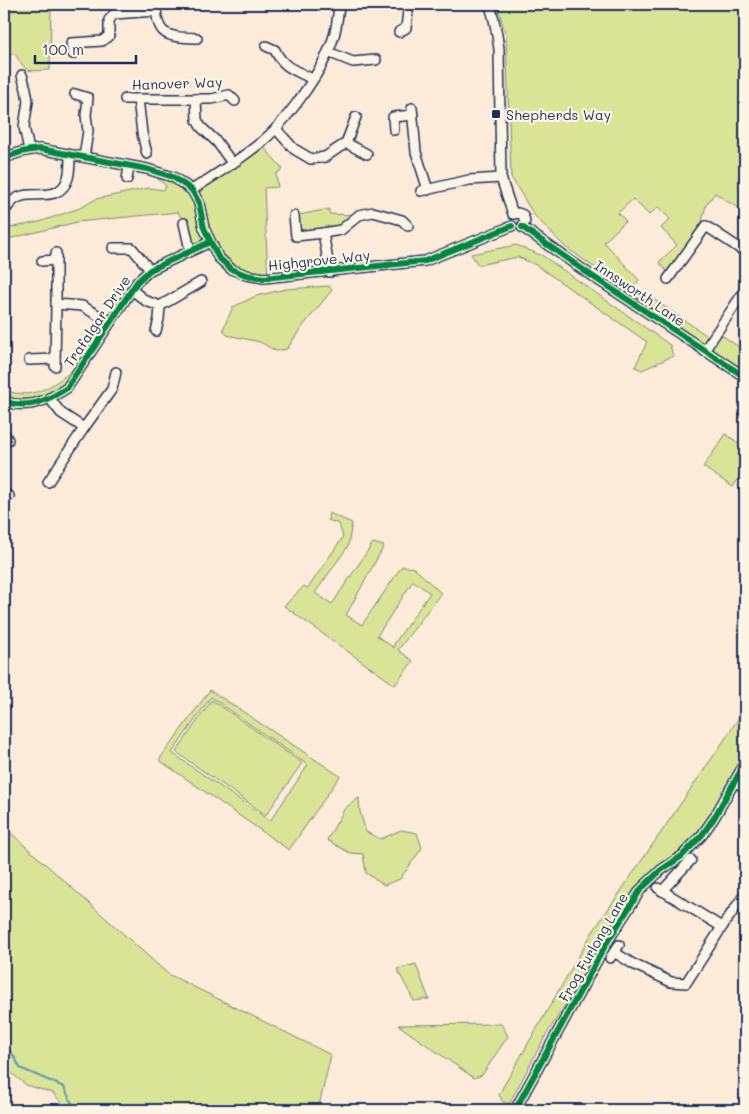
<svg xmlns="http://www.w3.org/2000/svg" width="749" height="1114" font-family="Mali,sans-serif">
<style>
.green{fill:#d9e497;stroke:#7a8a7a;fill-rule:evenodd}
.lines{fill:none;stroke-linecap:round;stroke-linejoin:round}
.stream{stroke:#5e97ae;stroke-width:2}
.minor-casing{stroke:#1b2f5e;stroke-width:12}
.minor{stroke:#fcf5e5;stroke-width:9}
.cycleway-casing{stroke:#fcf5e5;stroke-width:9}
.cycleway{stroke:#00873e;stroke-width:6}
.poi-dot{fill:#1b2f5e;stroke:#fcf5e5;stroke-width:2}
.labels{text-anchor:middle;dominant-baseline:central;stroke-width:4.5;stroke-linejoin:round;paint-order:stroke}
.street-label{font-size:14px;fill:#1b2f5e;stroke:#fcf5e5}
.poi-label{font-size:14px;fill:#1b2f5e;stroke:#fcf5e5;text-anchor:start}
</style>
<rect width="100%" height="100%" fill="#fbebd8"/>
<filter id="ink" filterUnits="userSpaceOnUse"><feTurbulence type="fractalNoise" baseFrequency=".02" numOctaves="2"/><feDisplacementMap in="SourceGraphic" scale="10" xChannelSelector="R" yChannelSelector="G"/><feConvolveMatrix kernelMatrix="1 2 1 2 8 2 1 2 1" color-interpolation-filters="sRGB"/></filter>
<g filter="url(#ink)">
<g class="green">
<path d="M 4,4 L 51,4 L 50,70 C 26,71 28,74 15,54 L 4,56 Z"/>
<polygon points="497,4 745,4 745,213 715,193 706,205 702,221 706,226 671,277 659,262 677,245 661,228 670,219 658,207 649,215 633,199 618,213 626,221 604,242 639,280 634,286 709,337 703,344 564,246 534,215 511,177 506,36"/>
<polygon points="260,143 283,169 276,174 278,187 264,188 268,278 231,269 210,242 190,250 184,223 178,212 77,222 4,240 4,229 39,222 80,208 96,199 149,188 164,190 166,186 147,169 192,190"/>
<polygon points="329,209 329,214 359,215 341,230 296,236 294,216"/>
<polygon points="516,245 543,256 670,345 673,356 642,370 635,367 647,342 536,265 518,257 478,265 471,254"/>
<polygon points="329,286 332,290 299,331 287,349 276,351 260,342 227,335 223,329 233,307 256,296 286,289"/>
<polygon points="717,332 745,351 745,377 704,351"/>
<path d="M 85,361 L 67,388 L 50,399 L 4,401 L 4,390 C 39,403 58,380 85,361 Z"/>
<polygon points="726,434 745,448 745,468 733,487 703,467"/>
<path d="M 329,513 L 352,523 L 348,546 L 315,593 L 332,604 L 373,543 L 384,546 L 346,615 L 362,625 L 402,566 L 414,568 L 441,593 L 398,650 L 413,661 L 395,685 L 284,606 L 304,586 L 308,588 L 343,537 L 339,524 L 328,520 ZM 413,581 L 430,593 L 394,644 L 394,648 L 377,636 Z"/>
<path d="M 210,690 L 340,776 L 289,850 L 159,760 ZM 211,697 L 308,765 L 270,821 L 172,753 Z"/>
<polygon points="212,700 302,763 266,815 176,752"/>
<polygon points="745,708 745,763 702,835 641,889 546,1035 509,1104 502,1101 499,1094 592,933 723,742"/>
<polygon points="359,798 360,812 366,832 381,839 401,830 417,833 422,848 400,879 384,885 366,873 363,854 350,853 327,840 345,808"/>
<polygon points="4,827 168,974 331,1055 318,1110 68,1110 53,1093 26,1085 9,1071 4,1064"/>
<polygon points="416,964 416,965 429,999 414,1001 397,969"/>
<polygon points="501,1024 508,1036 482,1075 474,1078 398,1025"/>
</g>
<g class="lines">
<path class="stream" d="M 4,1047 C 12,1050 16,1060 20,1068 L 64,1087 L 71,1102 L 81,1110"/>
<defs>
<g id="minor">
<path d="M 156,4 C 156,37 168,37 197,38"/>
<path d="M 489,4 C 495,18 497,34 499,49 L 501,178 L 513,214"/>
<polyline points="399,32 406,28 408,11 405,4"/>
<path d="M 266,46 L 275,50 C 283,68 296,70 312,79"/>
<polyline points="328,52 353,62 376,60"/>
<polyline points="73,54 71,43 102,41 109,36 109,20 114,14 156,11"/>
<polyline points="22,75 26,89 28,101 24,127 29,150"/>
<polyline points="75,94 88,98 86,115 88,131 84,157"/>
<polyline points="125,99 212,99 229,95 235,101"/>
<polyline points="138,99 142,133 147,154"/>
<polyline points="196,99 197,120 201,127 217,142 232,163"/>
<polyline points="412,108 416,152 428,190"/>
<polyline points="276,129 294,149 311,159 325,157 346,143 356,117"/>
<polyline points="394,130 393,117 413,115"/>
<polyline points="346,143 367,154"/>
<path d="M 4,159 C 16,152 27,150 40,149 L 147,169 L 173,177 L 192,190 L 199,203 L 204,228 L 218,257 L 231,269 L 246,275 L 264,278 L 425,261 L 512,226"/>
<polyline points="127,179 129,167"/>
<path d="M 192,190 C 215,175 238,161 259,144 C 284,125 322,72 332,42 C 337,29 338,17 339,4"/>
<polyline points="421,191 469,180 501,178"/>
<path d="M 4,212 C 7,208 10,203 14,200 C 30,187 59,206 68,178 C 70,171 70,162 70,155"/>
<polyline points="513,214 518,213 523,215 525,221 522,227"/>
<polyline points="294,216 296,236 323,233"/>
<polyline points="184,223 190,250"/>
<polyline points="522,227 592,276 745,377"/>
<polyline points="113,248 132,248 150,270"/>
<polyline points="42,261 56,260"/>
<polyline points="330,272 323,233 341,230 359,215 373,212 402,220 408,226"/>
<polyline points="668,279 706,226 745,252"/>
<polyline points="132,290 146,301 160,306 201,282"/>
<polyline points="56,304 56,253"/>
<polyline points="156,331 159,319 160,306"/>
<polyline points="704,351 745,290"/>
<polyline points="29,360 55,359"/>
<polyline points="55,366 56,304 82,306 110,322"/>
<path d="M 4,401 C 27,410 47,401 67,388 L 137,282 L 150,270 L 210,242"/>
<polyline points="84,428 112,389 116,372"/>
<polyline points="4,433 8,440"/>
<polyline points="48,482 84,428 61,413 50,399"/>
<polyline points="4,496 9,496"/>
<polyline points="735,781 745,788"/>
<polyline points="658,888 722,927"/>
<polyline points="662,891 691,860"/>
<polyline points="614,952 633,964 671,982 686,983 722,927 745,894"/>
<polyline points="610,958 619,945"/>
<polyline points="515,1110 606,944 641,889 661,870 682,856 702,835 714,818 745,763"/>
</g>
</defs>
<use href="#minor" class="minor-casing"/>
<use href="#minor" class="minor"/>
<defs>
<g id="cycleway">
<path d="M 4,159 C 16,152 27,150 40,149 L 147,169 L 173,177 L 192,190 L 199,203 L 204,228 L 218,257 L 231,269 L 246,275 L 264,278 L 425,261 L 512,226"/>
<polyline points="522,227 592,276 745,377"/>
<path d="M 4,401 C 27,410 47,401 67,388 L 137,282 L 150,270 L 210,242"/>
<polyline points="515,1110 606,944 641,889 661,870 682,856 702,835 714,818 745,763"/>
</g>
</defs>
<use href="#cycleway" class="cycleway-casing"/>
<use href="#cycleway" class="cycleway"/>
</g>
</g>
<rect class="poi-dot" x="491" y="109" width="10" height="10" rx="2.5"/>
<g class="labels">
<g class="street-label">
<text transform="translate(177 83) rotate(-2)">Hanover Way</text>
<text transform="translate(319 260) rotate(-6)">Highgrove Way</text>
<text transform="translate(640 293) rotate(34)">Innsworth Lane</text>
<text transform="translate(97 321) rotate(-56)">Trafalgar Drive</text>
<text transform="translate(593 947) rotate(-60)">Frog Furlong Lane</text>
</g>
<g class="poi-label">
<text x="506" y="114">Shepherds Way</text>
</g>
</g>
<rect width="749" height="1114" fill="none" stroke="#fcf5e5" stroke-width="20"/>
<rect x="10" y="10" width="729" height="1094" fill="none" stroke="#1b2f5e" stroke-width="2" filter="url(#ink)"/>
<path d="M35 55v8h101v-8" fill="none" stroke="#1b2f5e" stroke-width="2.5"/>
<text x="42" y="55" font-size="15" fill="#1b2f5e" stroke="#fcf5e5" stroke-width="4" paint-order="stroke">100 m</text>
</svg>
